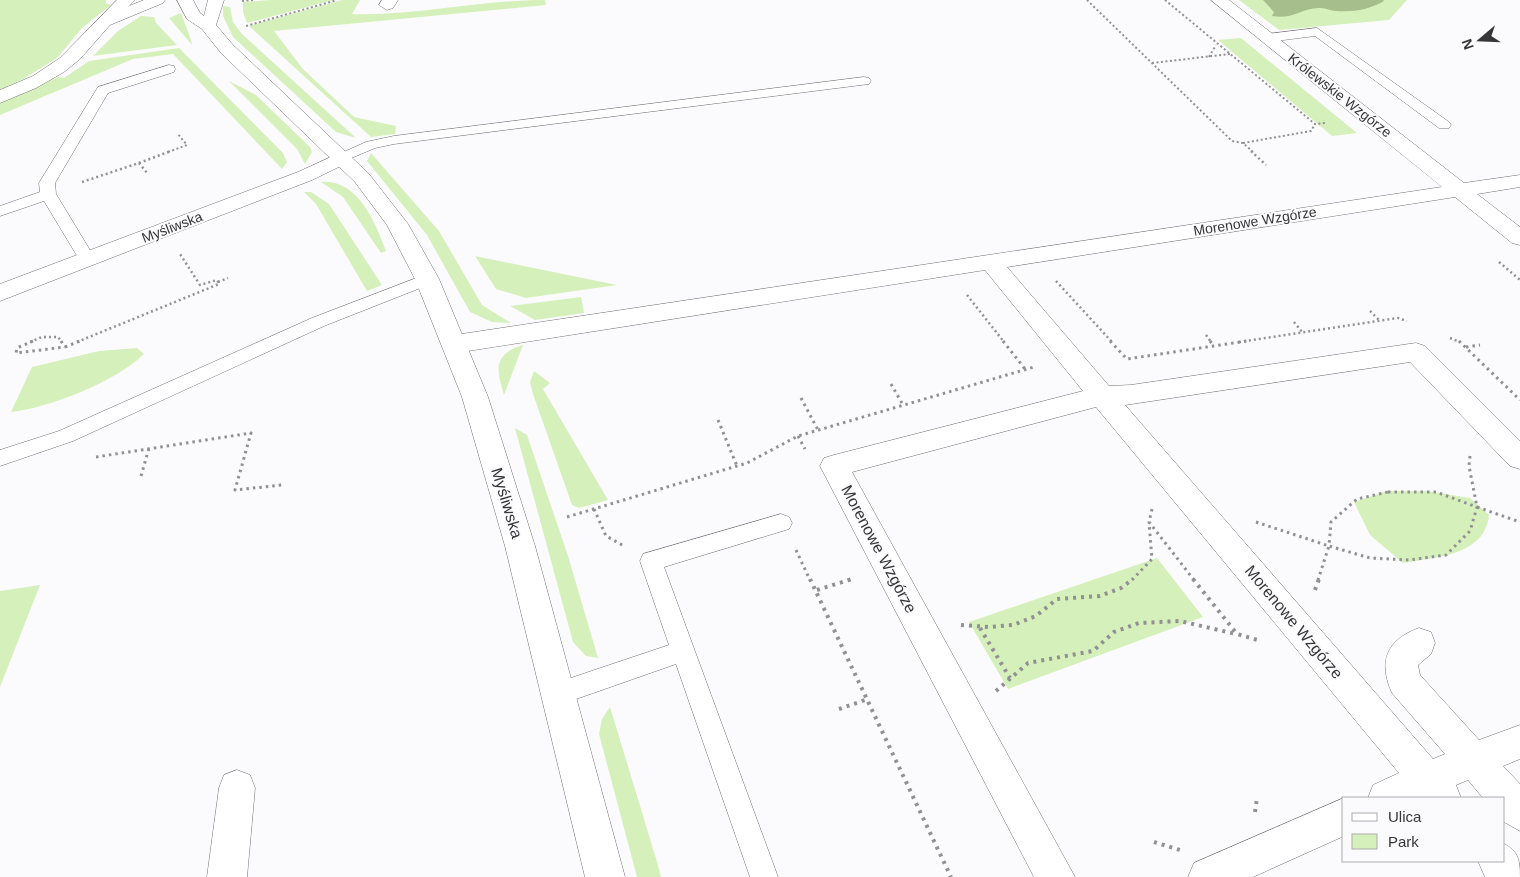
<svg xmlns="http://www.w3.org/2000/svg" width="1520" height="877" font-family="Helvetica,sans-serif">
<style>
.green{fill:#d6f0bb}
.forest{fill:#a6be8b}
.lines{fill:none;stroke-linecap:round;stroke-linejoin:round}
.service-casing{stroke:#717174;stroke-width:1}
.minor-casing{stroke:#717174;stroke-width:1}
.tertiary-casing{stroke:#717174;stroke-width:1}
.path-far3{stroke:#919193;stroke-width:2;stroke-dasharray:2 2.5;stroke-linecap:butt}
.path-far2{stroke:#919193;stroke-width:2.5;stroke-dasharray:2 3;stroke-linecap:butt}
.path-far1{stroke:#919193;stroke-width:3;stroke-dasharray:2.5 4;stroke-linecap:butt}
.path{stroke:#919193;stroke-width:4;stroke-dasharray:3 5;stroke-linecap:butt}
.service{fill:#fff;fill-rule:evenodd}
.minor{fill:#fff;fill-rule:evenodd}
.tertiary{fill:#fff;fill-rule:evenodd}
.labels{text-anchor:middle;dominant-baseline:central;stroke-width:4;stroke-linejoin:round;paint-order:stroke}
.far-street-label{font-size:14px;fill:#363637;stroke:#fbfbfe}
.street-label{font-size:16px;fill:#363637;stroke:#fbfbfe}
</style>
<rect width="100%" height="100%" fill="#fbfbfe"/>
<g class="green">
<polygon points="0,0 106,0 106,3 111,5 82,28 57,58 23,79 0,90"/>
<polygon points="270,0 333,0 247,23 243,12 243,2"/>
<path d="M 342,0 L 360,0 L 352,14 C 417,16 480,0 545,0 L 546,5 L 274,31 L 303,69 L 354,117 L 396,126 L 395,134 L 371,137 L 249,26 Z"/>
<polygon points="1239,0 1407,0 1389,20 1279,30"/>
<polygon points="223,6 230,7 233,22 242,34 356,138 336,132 233,37 223,16"/>
<polygon points="181,13 191,40 192,45 169,18"/>
<polygon points="141,16 154,17 156,23 177,45 93,56 118,31"/>
<polygon points="1241,38 1357,133 1332,136 1218,40"/>
<polygon points="179,48 283,153 287,162 282,169 173,54 133,59 0,115 0,103 58,77 64,78 89,61"/>
<polygon points="229,81 256,95 310,147 312,152 305,164 297,149"/>
<polygon points="371,153 439,231 482,305 511,323 492,322 470,312 427,235 367,161"/>
<path d="M 321,182 C 358,179 375,222 386,251 L 381,253 L 343,197 Z"/>
<polygon points="304,192 311,192 329,204 382,285 367,291 316,204"/>
<polygon points="475,256 617,285 526,298 496,289"/>
<polygon points="581,297 584,313 535,320 510,306"/>
<path d="M 523,345 L 504,395 C 496,369 493,354 523,345 Z"/>
<path d="M 137,348 L 144,354 C 117,381 49,408 11,412 L 32,367 L 99,351 Z"/>
<polygon points="534,371 550,383 543,389 608,500 579,508 572,505 533,394 530,382"/>
<polygon points="515,428 527,435 568,556 598,658 586,656 573,642"/>
<path d="M 1387,491 L 1427,491 L 1470,498 L 1489,515 C 1485,556 1435,557 1403,563 L 1370,535 L 1354,502 Z"/>
<polygon points="1157,558 1203,617 1008,689 969,622"/>
<polygon points="40,585 0,687 0,591"/>
<polygon points="610,707 658,865 661,877 637,877 599,734 602,719"/>
</g>
<path class="forest" d="M 1263,0 L 1383,0 L 1384,1 C 1368,10 1355,12 1336,11 C 1331,11 1326,8 1321,8 C 1302,7 1294,20 1272,16 L 1274,12 Z"/>
<g class="lines">
<defs>
<g id="service">
<polygon points="1317,28 1449,122 1451,125 1449,128 1439,128 1315,36 1267,42 1261,38 1267,34"/>
<polygon points="169,65 174,66 175,69 174,72 108,93 55,183 56,194 96,260 94,264 82,264 44,201 0,216 0,206 40,192 39,183 98,87"/>
<polygon points="864,77 869,78 871,81 869,84 394,144 375,148 342,162 335,158 337,155 366,142 394,136"/>
<polygon points="427,274 433,275 435,279 433,283 324,326 73,441 0,466 0,450 59,431 312,318"/>
<polygon points="781,514 789,517 792,523 789,529 664,567 778,877 750,877 676,664 559,705 550,701 547,693 550,685 669,645 640,561 643,554"/>
</g>
<g id="minor">
<polygon points="117,0 135,0 129,6 144,0 165,0 163,3 110,25 80,59 64,72 36,88 0,103 0,90 33,76 60,58"/>
<polygon points="382,0 398,0 393,8 387,10 379,5"/>
<path d="M 1211,0 L 1229,0 L 1464,183 L 1520,175 L 1520,187 L 1477,194 L 1520,227 L 1520,245 L 1512,243 L 1455,197 L 1007,267 L 1109,386 L 1131,385 L 1416,343 L 1425,346 L 1520,441 L 1520,469 L 1510,466 L 1410,362 L 1125,405 L 1433,759 L 1445,754 L 1392,693 C 1378,662 1386,640 1419,628 L 1431,632 L 1435,643 L 1431,654 L 1418,665 L 1420,675 L 1479,740 L 1520,725 L 1520,759 L 1503,766 L 1520,784 L 1520,831 L 1504,822 L 1504,798 L 1483,798 L 1468,780 L 1456,785 L 1461,798 L 1368,798 L 1373,785 L 1399,773 L 1096,407 L 852,472 L 1075,877 L 1034,877 L 820,466 L 824,458 L 834,455 L 1083,391 L 985,270 L 455,353 L 446,350 L 443,344 L 446,338 L 455,335 L 1442,187 Z"/>
<polygon points="342,152 349,154 352,158 349,162 312,180 0,301 0,284 298,172"/>
<polygon points="237,770 250,775 255,788 247,877 207,877 219,788 224,775"/>
<polygon points="1344,798 1344,836 1253,877 1188,877 1194,863"/>
<path d="M 1504,844 C 1519,851 1520,862 1520,877 L 1485,877 L 1478,861 L 1504,861 Z"/>
</g>
<polygon id="tertiary" points="177,0 193,0 200,13 204,16 208,0 224,0 216,25 233,45 369,174 408,224 439,279 488,397 535,546 625,877 585,877 505,546 462,397 415,279 387,225 355,182 221,53 202,29 187,19"/>
</defs>
<use href="#service" class="service-casing"/>
<use href="#minor" class="minor-casing"/>
<use href="#tertiary" class="tertiary-casing"/>
<g class="path-far3">
<polyline points="1087,0 1232,141 1243,143 1253,152"/>
<polyline points="1165,0 1315,124 1326,123"/>
<polyline points="242,1 253,0"/>
<polyline points="246,26 337,0"/>
<polyline points="1209,57 1216,45"/>
<polyline points="1152,63 1230,54"/>
<polyline points="1243,143 1311,131 1315,124"/>
<polyline points="168,152 187,145 177,133"/>
</g>
<g class="path-far2">
<polyline points="1251,151 1266,165"/>
<polyline points="139,163 171,151"/>
<polyline points="82,182 139,163 148,174"/>
<polyline points="1499,262 1520,280"/>
<polyline points="1056,281 1112,342"/>
<polyline points="218,282 228,278"/>
<polyline points="967,295 1004,342"/>
<polyline points="1370,311 1380,321"/>
<polyline points="1294,322 1303,333"/>
<polyline points="1206,335 1211,342"/>
<polyline points="1450,338 1460,342"/>
<polyline points="30,342 42,337 58,337 62,342"/>
<polyline points="77,342 219,284 217,280 200,285 180,254"/>
<polyline points="1239,342 1398,318 1407,321"/>
</g>
<g class="path-far1">
<polyline points="33,341 17,348 16,353 65,347"/>
<polyline points="61,341 65,347"/>
<polyline points="1003,341 1025,369"/>
<polyline points="1110,341 1127,359 1247,341"/>
<polyline points="1210,341 1214,346"/>
<polyline points="1459,341 1520,400"/>
<polyline points="65,347 80,341"/>
<polyline points="1466,347 1480,345"/>
<polyline points="891,384 903,405"/>
<polyline points="801,398 818,430"/>
<polyline points="718,420 737,466"/>
<polyline points="798,436 805,449"/>
<polyline points="1470,456 1469,466 1477,507 1520,522"/>
<polyline points="96,457 251,433 235,490 282,485"/>
<polyline points="141,476 149,448"/>
<polygon points="1388,492 1436,492 1477,507 1470,531 1446,555 1409,560 1370,558 1329,546 1331,522 1357,499"/>
<polyline points="594,509 606,536 624,546"/>
<polyline points="1152,509 1149,522 1194,580"/>
<polyline points="567,517 747,463 798,436 1034,367"/>
<polyline points="1256,522 1329,546 1318,580"/>
<polyline points="796,550 810,580"/>
<polyline points="848,580 854,578"/>
<polyline points="1132,580 1152,559 1149,523"/>
</g>
<g class="path">
<polyline points="810,579 951,877"/>
<polyline points="1193,579 1237,634 1261,641"/>
<polyline points="817,590 852,579"/>
<polyline points="1315,590 1319,579"/>
<polyline points="961,625 989,627 1013,625 1036,616 1057,599 1100,596 1121,588 1133,579"/>
<polyline points="980,628 1010,678"/>
<polyline points="996,691 1028,663 1093,651 1114,632 1139,623 1180,621 1236,634"/>
<polyline points="839,709 868,699"/>
<polyline points="1255,812 1257,798"/>
<polyline points="1154,842 1180,850"/>
</g>
<use href="#service" class="service"/>
<use href="#minor" class="minor"/>
<use href="#tertiary" class="tertiary"/>
</g>
<g class="labels">
<g class="far-street-label">
<text transform="translate(1340 95) rotate(38)">Królewskie Wzgórze</text>
<text transform="translate(1255 221) rotate(-9)">Morenowe Wzgórze</text>
<text transform="translate(172 227) rotate(-21)">Myśliwska</text>
</g>
<g class="street-label">
<text transform="translate(507 503) rotate(73)">Myśliwska</text>
<text transform="translate(879 549) rotate(62)">Morenowe Wzgórze</text>
<text transform="translate(1294 622) rotate(50)">Morenowe Wzgórze</text>
</g>
</g>
<rect x="1342" y="797" width="162" height="65" fill="#fbfbfe" stroke="#acacae"/>
<rect x="1352" y="813" width="25" height="8" fill="#ffffff" stroke="#acacae"/>
<text x="1388" y="822" font-size="15" fill="#363637">Ulica</text>
<rect x="1352" y="834" width="25" height="15" fill="#d6f0bb" stroke="#acacae"/>
<text x="1388" y="847" font-size="15" fill="#363637">Park</text>
<g transform="translate(1480 40) rotate(251)" stroke="#fbfbfe" stroke-width="4" paint-order="stroke">
<path d="M0-4L9 19L0 12L-9 19Z" fill="#363637"/>
<text y="-8" font-size="14" font-weight="bold" text-anchor="middle" fill="#363637">N</text>
</g>
</svg>
